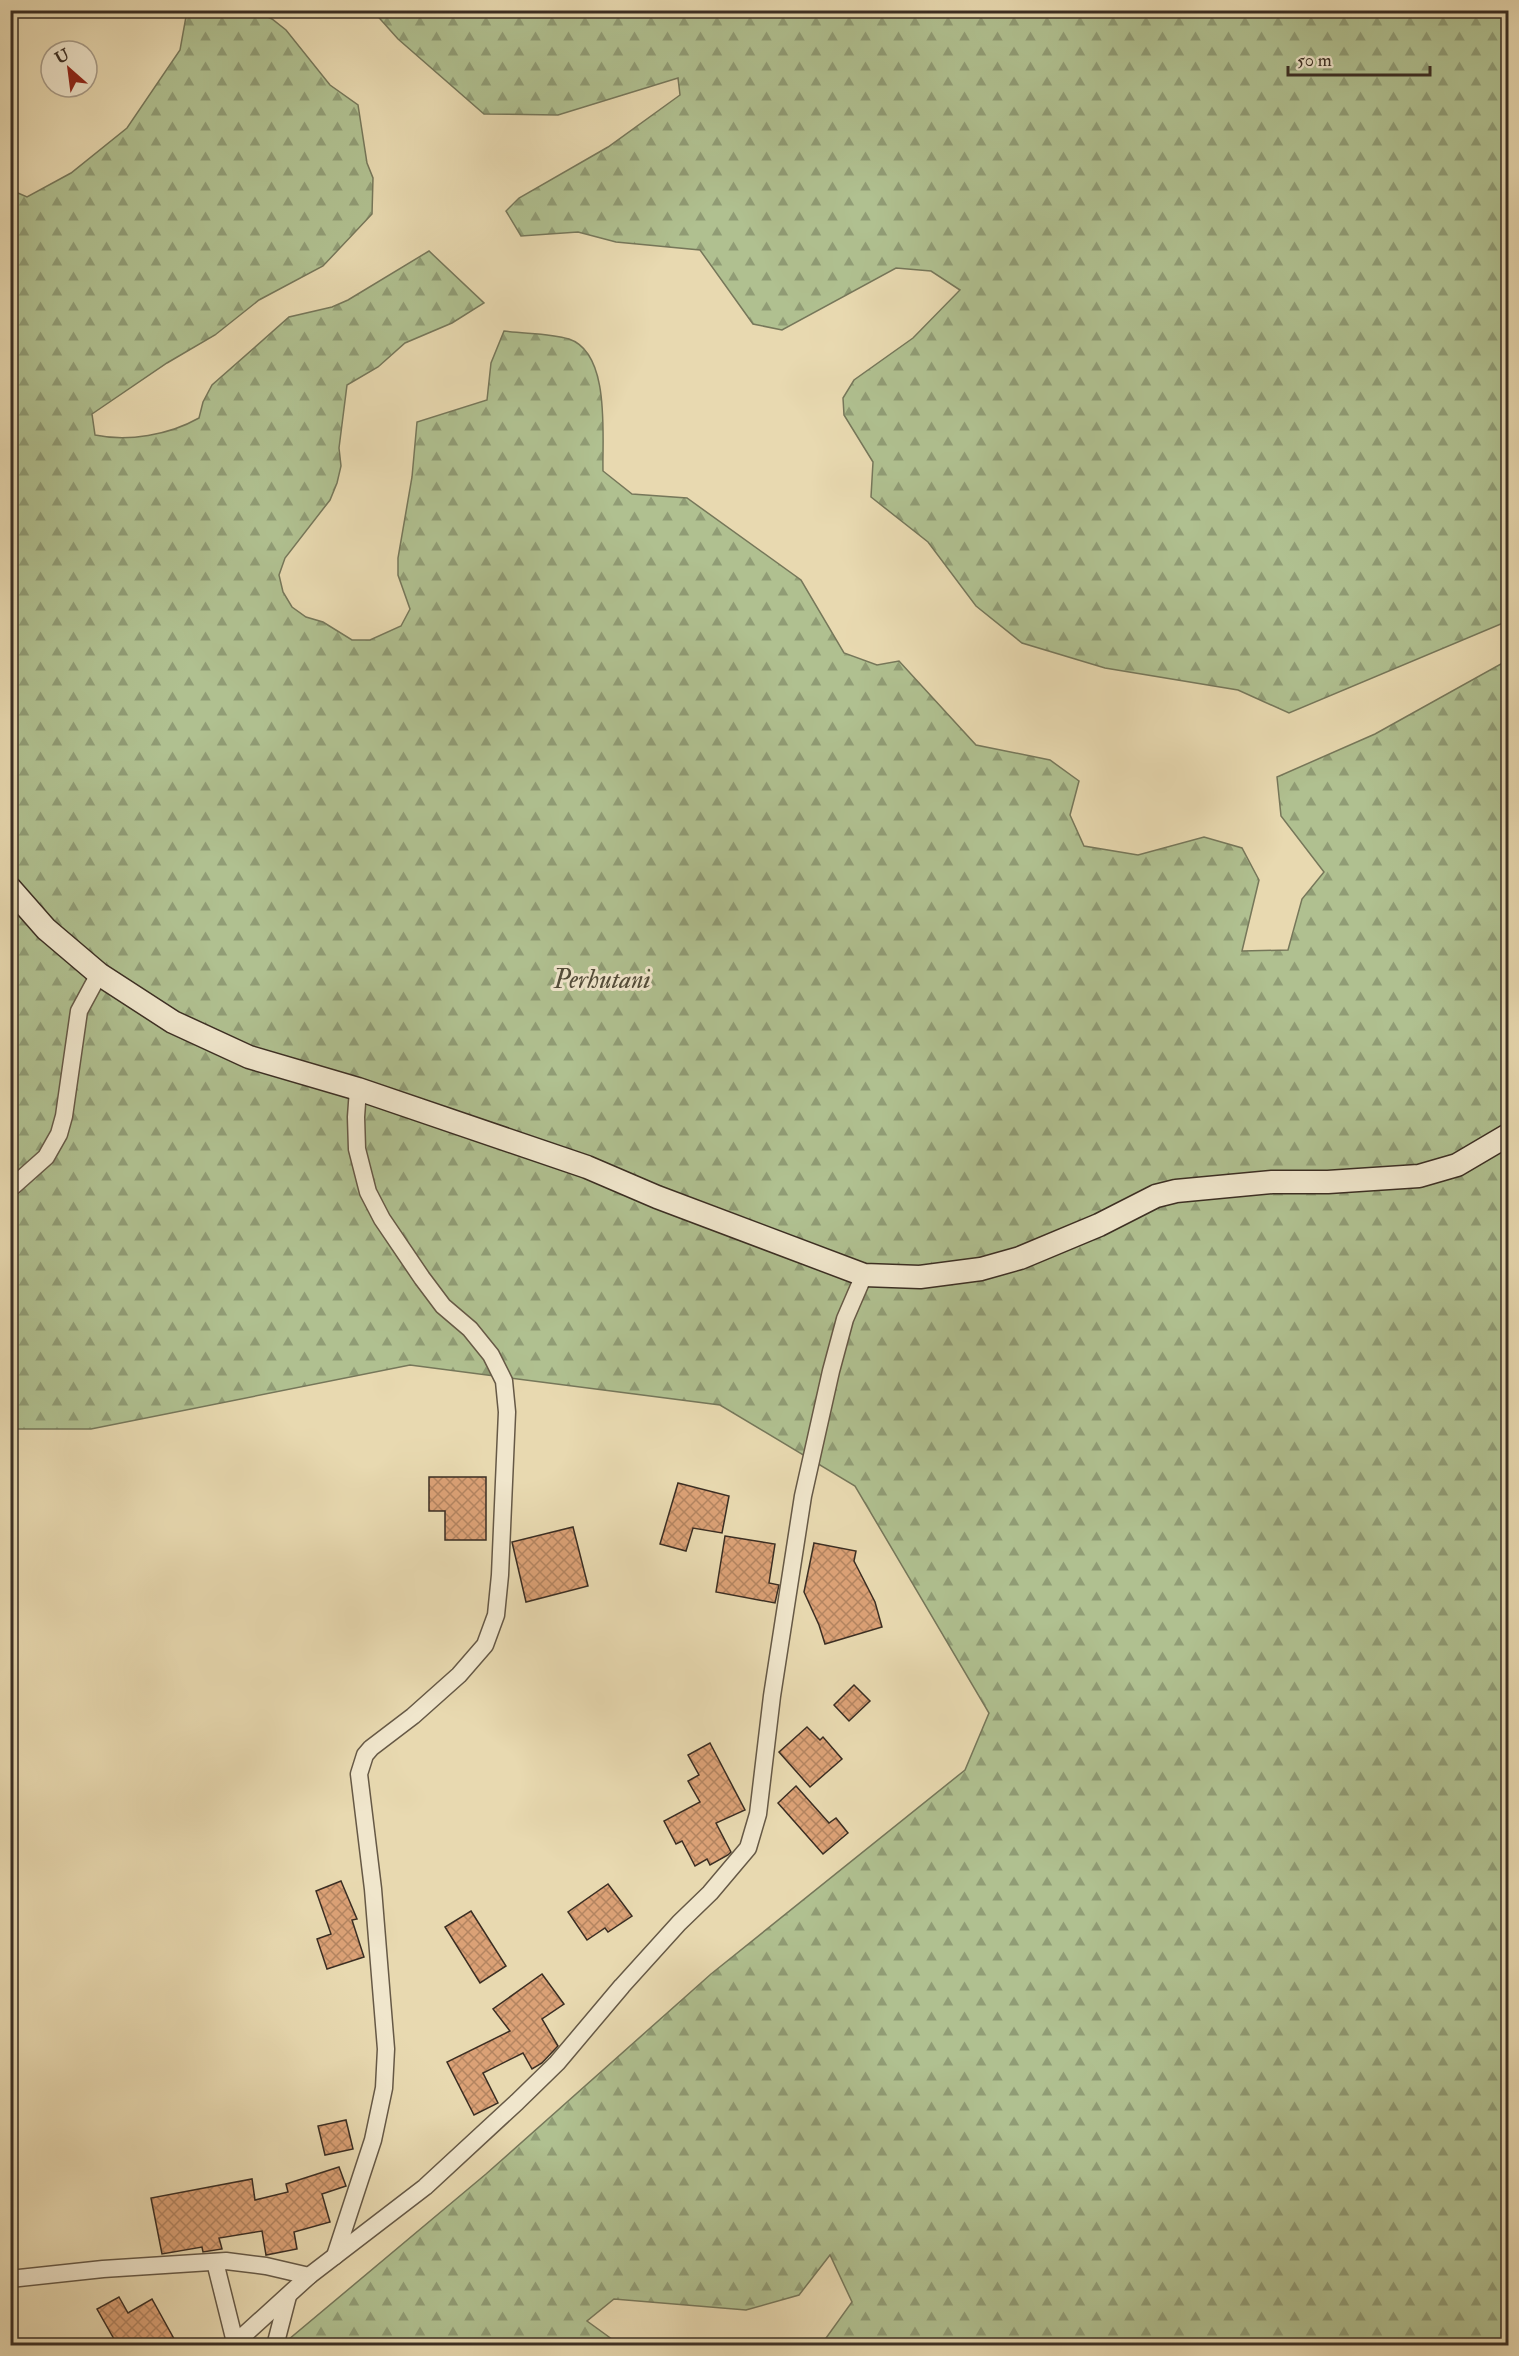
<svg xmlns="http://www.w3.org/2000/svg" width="1519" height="2356" font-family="'IM FELL Double Pica',serif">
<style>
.forest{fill:url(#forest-firs);stroke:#76775a;stroke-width:1.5}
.building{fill:url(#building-cross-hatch);stroke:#3b2e23;stroke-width:1.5}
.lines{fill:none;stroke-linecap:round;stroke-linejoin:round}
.street-casing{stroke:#665946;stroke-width:19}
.secondary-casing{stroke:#3b2e23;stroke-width:25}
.street{stroke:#f0e6cc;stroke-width:16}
.secondary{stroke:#f0e6cc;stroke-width:22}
.labels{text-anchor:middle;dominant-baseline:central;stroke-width:6;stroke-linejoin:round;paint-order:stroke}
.park-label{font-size:26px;font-style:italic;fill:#524b39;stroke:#f0e6cc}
</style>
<defs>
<pattern id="forest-firs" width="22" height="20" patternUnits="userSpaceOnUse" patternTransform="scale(1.5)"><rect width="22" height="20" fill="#b0c090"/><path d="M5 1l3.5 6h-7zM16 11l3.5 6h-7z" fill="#909c75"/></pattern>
<pattern id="building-cross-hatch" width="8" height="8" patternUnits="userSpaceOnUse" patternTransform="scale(1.5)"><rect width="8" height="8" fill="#dba176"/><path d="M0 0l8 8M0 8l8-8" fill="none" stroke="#b38460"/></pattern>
</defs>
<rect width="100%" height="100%" fill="#e8d9b0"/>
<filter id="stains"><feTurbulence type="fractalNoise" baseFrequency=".00333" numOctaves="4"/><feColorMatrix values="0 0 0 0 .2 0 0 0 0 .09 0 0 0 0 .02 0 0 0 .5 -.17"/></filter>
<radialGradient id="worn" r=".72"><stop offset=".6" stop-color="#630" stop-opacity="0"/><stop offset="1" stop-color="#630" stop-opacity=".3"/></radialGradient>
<g class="forest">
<path d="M 187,11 L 255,11 L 272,19 L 286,30 L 330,85 L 358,105 L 367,163 L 373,178 L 372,214 L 323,266 L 259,300 L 215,335 L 167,363 L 92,414 L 95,435 C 128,442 169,435 199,418 L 203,402 L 212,385 L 289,317 L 332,307 L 348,300 L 429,251 L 484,303 L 452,323 L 405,343 L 378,367 L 347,385 L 339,448 L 341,466 L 337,483 L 330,500 L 285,558 L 279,575 L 283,592 L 292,607 L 306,617 L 323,622 L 352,640 L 370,640 L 401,626 L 410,609 L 398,575 L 398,558 L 412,477 L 417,422 L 487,400 L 491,363 L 504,331 C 525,334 549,333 569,339 C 611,353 602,437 603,471 L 632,494 L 687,498 L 801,580 L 844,653 L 877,665 L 899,661 L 976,745 L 1050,760 L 1079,781 L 1070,815 L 1084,846 L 1138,855 L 1204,837 L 1242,848 L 1259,880 L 1242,951 L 1288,950 L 1302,899 L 1324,872 L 1281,816 L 1277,777 L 1375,734 L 1508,660 L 1508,2345 L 821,2345 L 852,2302 L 830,2255 L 799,2295 L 746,2310 L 614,2299 L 587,2321 L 620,2345 L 282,2345 L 486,2174 L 711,1974 L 965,1770 L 989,1713 L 855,1486 L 720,1405 L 410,1365 L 91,1429 L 11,1429 L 11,190 L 27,197 L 71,173 L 127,128 L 180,50 Z"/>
<polygon points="373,11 1508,11 1508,621 1289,713 1238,690 1105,668 1022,643 976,606 928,542 871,497 873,462 844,415 843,398 854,380 913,338 960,290 931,271 896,268 782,330 753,324 700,250 616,242 578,232 521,236 506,211 519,198 608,147 680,95 678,78 558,115 484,114 398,39"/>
</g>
<g class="building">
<polygon points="429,1477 486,1477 486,1540 445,1540 445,1511 429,1511"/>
<polygon points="678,1483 729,1496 722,1533 693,1528 686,1551 660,1544"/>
<polygon points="573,1527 588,1586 526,1602 512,1542"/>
<polygon points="725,1536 775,1544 769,1583 779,1585 775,1603 716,1592"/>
<polygon points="814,1543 856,1551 854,1561 875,1602 882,1627 825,1644 819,1625 804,1592"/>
<polygon points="854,1685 870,1701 849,1721 834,1705"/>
<polygon points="807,1727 820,1740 823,1737 842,1759 810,1787 779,1752"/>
<polygon points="710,1743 745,1810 716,1823 731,1852 728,1855 710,1865 707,1859 695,1866 682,1841 676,1844 664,1821 700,1802 688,1781 699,1775 688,1755"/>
<polygon points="796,1786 829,1823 836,1818 848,1833 823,1854 778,1803"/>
<polygon points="341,1881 357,1919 352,1920 364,1957 327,1969 317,1939 331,1934 316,1891"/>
<polygon points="608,1884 632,1916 608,1932 605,1928 587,1940 568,1912"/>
<polygon points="471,1911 506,1966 480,1983 445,1927"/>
<polygon points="542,1974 564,2004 542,2019 558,2046 542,2063 532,2069 523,2053 483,2073 498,2103 474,2115 447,2062 510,2031 493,2009"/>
<polygon points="346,2120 353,2149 325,2155 318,2126"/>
<polygon points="339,2167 346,2186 322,2194 330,2222 294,2232 297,2249 266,2255 262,2231 219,2238 222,2249 203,2252 202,2247 162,2254 151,2198 252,2179 255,2200 288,2192 286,2184"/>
<polygon points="119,2297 128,2313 152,2299 178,2346 118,2346 97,2309"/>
</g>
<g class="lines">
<defs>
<g id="street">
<polyline points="10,1189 46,1157 59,1134 64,1116 79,1011 99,974"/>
<polyline points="335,2256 373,2140 384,2088 386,2049 373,1889 359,1774 365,1755 371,1748 413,1716 459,1675 485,1645 496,1615 500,1575 507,1412 504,1381 491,1355 470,1329 443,1306 422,1278 382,1219 368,1192 357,1149 356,1117 358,1089"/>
<polyline points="215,2262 235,2342"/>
<polyline points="10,2279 103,2269 226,2261 266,2266 309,2276"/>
<polyline points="232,2346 309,2276 425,2187 517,2102 557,2063 622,1986 679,1923 710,1893 748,1848 758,1814 772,1696 803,1496 831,1371 845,1319 864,1275"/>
<polyline points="275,2346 288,2296"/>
</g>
<polyline id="secondary" points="10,888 46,929 99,974 173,1022 249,1057 358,1089 587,1167 657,1197 864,1275 920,1277 981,1269 1020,1258 1099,1225 1156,1196 1176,1191 1272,1182 1328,1182 1419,1176 1457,1165 1508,1135"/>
</defs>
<use href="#street" class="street-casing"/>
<use href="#secondary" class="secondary-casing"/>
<use href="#street" class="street"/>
<use href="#secondary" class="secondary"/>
</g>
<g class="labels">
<g class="park-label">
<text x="602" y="980">Perhutani</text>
</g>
</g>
<rect width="1519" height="2356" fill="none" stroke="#e8d9b0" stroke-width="36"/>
<rect x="12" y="12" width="1495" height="2332" fill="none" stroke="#3b2e23" stroke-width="3"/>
<rect x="18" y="18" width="1483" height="2320" fill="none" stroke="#3b2e23" stroke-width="1.5"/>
<g transform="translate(69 69) rotate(332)"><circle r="28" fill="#f0e6cc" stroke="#a89c88" stroke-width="1.5"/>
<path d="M0-4.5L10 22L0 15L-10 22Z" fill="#8f2418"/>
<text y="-9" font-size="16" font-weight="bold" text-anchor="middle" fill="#3b2e23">U</text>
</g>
<path d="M1288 66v9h142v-9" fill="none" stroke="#3b2e23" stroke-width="3"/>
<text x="1297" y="66" font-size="18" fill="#3b2e23" stroke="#f0e6cc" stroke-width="4.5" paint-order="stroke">50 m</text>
<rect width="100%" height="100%" filter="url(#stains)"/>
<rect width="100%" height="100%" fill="url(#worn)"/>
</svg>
